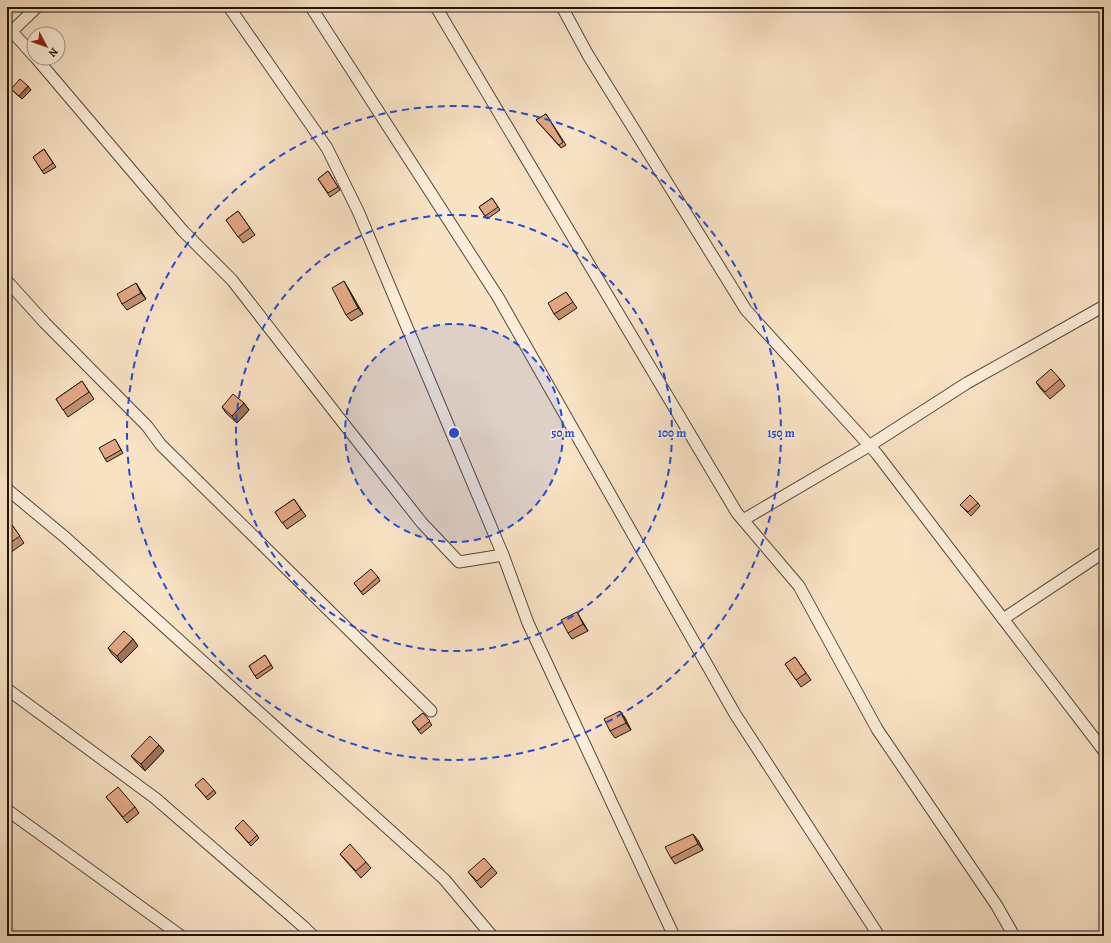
<svg xmlns="http://www.w3.org/2000/svg" width="1111" height="943" font-family="Alegreya,serif">
<style>
.lines{fill:none;stroke-linecap:round;stroke-linejoin:round}
.minor-casing{stroke:#56473a;stroke-width:13}
.minor{stroke:#fbedd9;stroke-width:11}
.wall{fill:#c39072;stroke:#1f130c}
.shaded-wall{fill:#9f755c;stroke:#1f130c}
.building{fill:#e3a784;stroke:#1f130c}
.ring{fill:none;stroke:#1d4ed8;stroke-width:2;stroke-dasharray:7 5}
.centre{fill:#1d4ed8;stroke:#fbedd9;stroke-width:2}
.ring-label{font-size:12px;text-anchor:middle;font-weight:bold;fill:#1d4ed8;stroke:#fbedd9;stroke-width:3;stroke-linejoin:round;paint-order:stroke}
</style>
<rect width="100%" height="100%" fill="#f9e3c5"/>
<filter id="stains"><feTurbulence type="fractalNoise" baseFrequency=".005" numOctaves="4"/><feColorMatrix values="0 0 0 0 .2 0 0 0 0 .09 0 0 0 0 .02 0 0 0 .5 -.17"/></filter>
<radialGradient id="worn" r=".72"><stop offset=".6" stop-color="#630" stop-opacity="0"/><stop offset="1" stop-color="#630" stop-opacity=".3"/></radialGradient>
<g class="lines">
<defs>
<g id="minor">
<polyline points="229,7 327,148 358,211 503,555 528,623 674,936"/>
<polyline points="311,7 498,297 735,714 879,936"/>
<polyline points="436,7 737,513 799,586 877,729 997,906 1014,936"/>
<polyline points="562,7 588,55 746,310 877,454 1104,751"/>
<polyline points="7,26 34,56"/>
<polyline points="12,31 37,7"/>
<polyline points="36,58 183,231 232,280 340,419 422,523 459,562 503,555"/>
<polyline points="7,281 45,323 147,426 161,445 431,711"/>
<polyline points="7,489 66,538 444,879 492,936"/>
<polyline points="743,520 869,446 967,383 1104,306"/>
<polyline points="1003,619 1104,552"/>
<polyline points="7,689 155,798 305,928 313,936"/>
<polyline points="7,810 181,936"/>
</g>
</defs>
<use href="#minor" class="minor-casing"/>
<use href="#minor" class="minor"/>
</g>
<g class="wall">
<polygon points="11,89 31,90 22,99 14,92"/>
<polygon points="546,114 566,145 561,148 536,120"/>
<polygon points="44,149 56,167 44,174 33,157"/>
<polygon points="328,171 340,190 330,197 318,179"/>
<polygon points="492,198 500,210 487,219 479,207"/>
<polygon points="238,211 255,235 243,243 226,220"/>
<polygon points="136,283 146,299 127,310 122,304"/>
<polygon points="348,288 363,314 351,321 346,315"/>
<polygon points="566,292 577,308 559,320 554,314"/>
<polygon points="1060,379 1065,386 1050,399 1040,388 1036,382"/>
<polygon points="82,381 94,399 68,417 56,399"/>
<polygon points="244,403 249,410 237,423 226,413 222,407"/>
<polygon points="115,439 123,453 107,462 105,459"/>
<polygon points="294,499 306,516 287,529 275,512"/>
<polygon points="978,503 980,506 971,516 960,505"/>
<polygon points="12,525 24,543 7,555 7,529"/>
<polygon points="378,577 380,581 363,595 354,583"/>
<polygon points="581,619 588,631 572,639 568,633"/>
<polygon points="138,646 121,663 112,654 108,648"/>
<polygon points="265,655 273,668 257,679 249,666"/>
<polygon points="795,657 811,680 801,687 785,664"/>
<polygon points="620,711 625,718 631,730 615,738 610,731"/>
<polygon points="423,713 432,725 421,734 412,722"/>
<polygon points="159,745 164,751 145,771 136,762 131,756"/>
<polygon points="195,785 214,790 216,793 208,800"/>
<polygon points="106,797 135,807 139,813 127,823 111,803"/>
<polygon points="235,828 257,835 259,838 251,846"/>
<polygon points="698,840 703,850 675,864 671,858"/>
<polygon points="340,854 366,862 371,868 361,878 345,860"/>
<polygon points="492,867 497,873 481,888 473,878 468,872"/>
</g>
<g class="shaded-wall">
<polygon points="28,86 31,90 22,99 19,96"/>
<polygon points="344,281 348,288 363,314 358,308"/>
<polygon points="136,283 140,290 146,299 141,293"/>
<polygon points="244,403 249,410 237,423 232,416"/>
<polygon points="577,612 581,619 588,631 583,624"/>
<polygon points="133,639 138,646 121,663 117,656"/>
<polygon points="620,711 625,718 631,730 626,723"/>
<polygon points="159,745 164,751 145,771 141,764"/>
<polygon points="693,834 698,840 703,850 698,844"/>
</g>
<g class="building">
<polygon points="20,79 28,86 19,96 11,89"/>
<polygon points="546,114 563,142 559,145 536,120"/>
<polygon points="44,149 53,163 42,171 33,157"/>
<polygon points="328,171 338,187 328,193 318,179"/>
<polygon points="492,198 498,207 485,216 479,207"/>
<polygon points="238,211 250,228 238,237 226,220"/>
<polygon points="344,281 358,308 346,315 332,288"/>
<polygon points="136,283 141,293 122,304 117,294"/>
<polygon points="566,292 573,302 554,314 548,303"/>
<polygon points="1051,369 1060,379 1045,392 1036,382"/>
<polygon points="82,381 89,392 63,410 56,399"/>
<polygon points="233,394 244,403 232,416 222,407"/>
<polygon points="115,439 121,450 105,459 99,448"/>
<polygon points="970,495 978,503 968,512 960,505"/>
<polygon points="294,499 301,510 282,523 275,512"/>
<polygon points="12,525 20,536 7,545 7,529"/>
<polygon points="371,569 378,577 361,592 354,583"/>
<polygon points="577,612 583,624 568,633 561,620"/>
<polygon points="124,631 133,639 117,656 108,648"/>
<polygon points="265,655 271,665 255,676 249,666"/>
<polygon points="795,657 806,673 796,680 785,664"/>
<polygon points="620,711 626,723 610,731 604,719"/>
<polygon points="423,713 430,721 419,730 412,722"/>
<polygon points="150,736 159,745 141,764 131,756"/>
<polygon points="203,778 214,790 206,797 195,785"/>
<polygon points="118,787 135,807 123,817 106,797"/>
<polygon points="243,820 257,835 249,843 235,828"/>
<polygon points="693,834 698,844 671,858 665,847"/>
<polygon points="350,844 366,862 356,871 340,854"/>
<polygon points="484,858 492,867 477,881 468,872"/>
</g>
<circle cx="454" cy="433" r="109" fill="#1d4ed8" fill-opacity=".12"/>
<g class="ring">
<circle cx="454" cy="433" r="109"/>
<circle cx="454" cy="433" r="218"/>
<circle cx="454" cy="433" r="327"/>
</g>
<circle cx="454" cy="433" r="6" class="centre"/>
<g class="ring-label">
<text x="563" y="437">50 m</text>
<text x="672" y="437">100 m</text>
<text x="781" y="437">150 m</text>
</g>
<rect width="1111" height="943" fill="none" stroke="#f9e3c5" stroke-width="24"/>
<rect x="8" y="8" width="1095" height="927" fill="none" stroke="#1f130c" stroke-width="2"/>
<rect x="12" y="12" width="1087" height="919" fill="none" stroke="#1f130c"/>
<g transform="translate(46 46) rotate(131)"><circle r="19" fill="#fbedd9" stroke="#a39687"/>
<path d="M0-3L7 15L0 10L-7 15Z" fill="#8f2418"/>
<text y="-6" font-size="11" font-weight="bold" text-anchor="middle" fill="#1f130c">N</text>
</g>
<rect width="100%" height="100%" filter="url(#stains)"/>
<rect width="100%" height="100%" fill="url(#worn)"/>
</svg>
